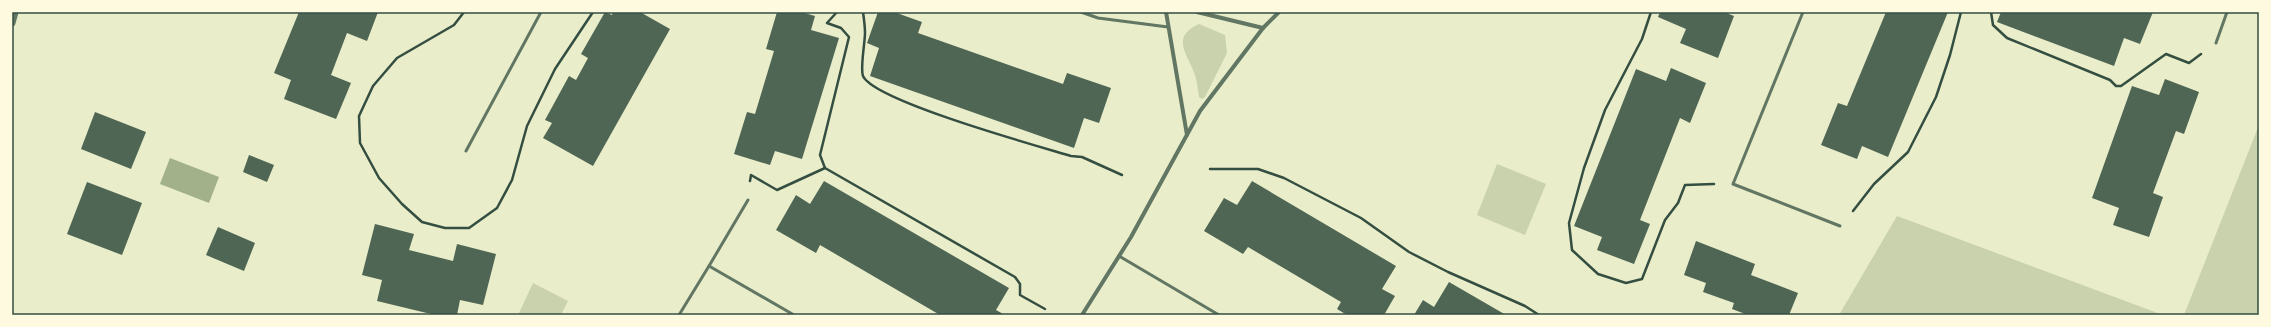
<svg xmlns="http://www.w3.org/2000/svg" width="2271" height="327" font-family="'Titillium Web',sans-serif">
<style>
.green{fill:#cad2ad}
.water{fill:#a3b18a}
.building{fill:#4f6655}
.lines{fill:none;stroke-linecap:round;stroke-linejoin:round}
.path{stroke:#344e41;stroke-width:2.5}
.service{stroke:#617663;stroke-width:3}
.minor{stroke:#617663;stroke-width:4}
.tertiary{stroke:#617663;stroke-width:7}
.neatline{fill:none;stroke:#344e41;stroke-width:1.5}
</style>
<rect width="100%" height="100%" fill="#e9edc9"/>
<g class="green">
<path d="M 1199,24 L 1225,35 L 1227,53 L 1205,97 L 1202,99 L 1199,97 C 1198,90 1197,82 1195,75 C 1189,56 1169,37 1199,24 Z"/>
<polygon points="2259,125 2259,315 2184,315"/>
<polygon points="1497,164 1546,184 1525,235 1477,215"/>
<polygon points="1897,216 2163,315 1839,315"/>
<polygon points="533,283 568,301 561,315 518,315"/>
</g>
<polygon class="water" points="170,158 219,177 209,203 160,184"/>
<g class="building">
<polygon points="299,12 378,12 367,41 347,33 331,75 351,83 336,119 284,99 291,80 274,73"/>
<polygon points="605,12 612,15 613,12 640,12 670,29 593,166 543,138 552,123 545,120 569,76 576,80 588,58 581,54"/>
<polygon points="777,12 801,12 815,16 811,30 839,38 802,159 775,151 770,165 734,154 747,112 755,114 774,51 766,49"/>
<polygon points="878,12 894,12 922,22 918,33 1063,84 1067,73 1111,88 1099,123 1084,118 1074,148 870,76 879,48 867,43"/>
<polygon points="1660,12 1724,12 1734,16 1718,58 1680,43 1686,29 1658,17"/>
<polygon points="1886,12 1948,12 1888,157 1862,146 1857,159 1821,145 1838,103 1847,106"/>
<polygon points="2001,12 2153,12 2140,44 2124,38 2114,66 1997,22"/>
<polygon points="1671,68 1706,83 1690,123 1680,118 1640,220 1650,224 1634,264 1597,250 1602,237 1574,226 1636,69 1666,81"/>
<polygon points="2165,79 2199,92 2184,134 2176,131 2153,193 2163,197 2149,237 2113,225 2119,208 2092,198 2132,86 2159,95"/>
<polygon points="95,112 146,132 131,169 81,149"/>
<polygon points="249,155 274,165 267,182 243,172"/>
<polygon points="824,181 1009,288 996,310 1005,315 940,315 820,245 816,253 776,230 796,195 810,204"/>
<polygon points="1252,181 1396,266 1382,289 1395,296 1384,315 1347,315 1337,309 1341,302 1248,247 1243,254 1204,231 1224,198 1237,205"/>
<polygon points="87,182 142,203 122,255 67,234"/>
<polygon points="375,224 414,234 409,250 453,261 457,244 496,254 483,305 460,300 457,315 435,315 377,301 382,280 362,275"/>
<polygon points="218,227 255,243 244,271 206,255"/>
<polygon points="1696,241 1755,264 1751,275 1798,293 1789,315 1748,315 1732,309 1734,303 1703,292 1706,283 1684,275"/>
<polygon points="1449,282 1506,315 1414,315 1423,300 1434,307"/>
</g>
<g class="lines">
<g class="path">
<polyline points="464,12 454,25 397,58 373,86 359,116 360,143 379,178 402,204 422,222 445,228 469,228 497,208 512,180 527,126 555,69 593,12"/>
<polyline points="837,12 827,23 841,28 849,37 820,155 825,168 1015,277 1020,284 1020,295 1045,309"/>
<path d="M 863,12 C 864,19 865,26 865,33 C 865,43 860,68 863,76 C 874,101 1038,146 1071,156 L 1082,157 L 1122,175"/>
<polyline points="1651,12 1642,39 1605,110 1584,168 1569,223 1572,250 1598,274 1626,283 1642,279 1665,220 1678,203 1685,185 1714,184"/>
<polyline points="1991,12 1993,25 2007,38 2110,80 2116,86 2121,86 2166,54 2189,63 2201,54"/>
<polyline points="1210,169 1258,169 1284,178 1361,218 1409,252 1448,272 1525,306 1539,315"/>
<polyline points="750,181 751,175 777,190 825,168"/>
<polyline points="1853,211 1874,184 1908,152 1936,97 1950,55 1961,12"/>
</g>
<g class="service">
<polyline points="1081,12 1098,18 1168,27"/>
<polyline points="1803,12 1733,184 1840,226"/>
<polyline points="2216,43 2227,12"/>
<polyline points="466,151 541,12"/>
<polyline points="748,200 709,266 794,315"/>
<polyline points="1119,256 1219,315"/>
<polyline points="679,315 709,266"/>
</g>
<g class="minor">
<polyline points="1166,12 1187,135"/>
<polyline points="1197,12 1263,28"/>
<polyline points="1082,315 1131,237 1200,111 1263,28 1279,12"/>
</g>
<polyline class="tertiary" points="12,23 15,12"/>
</g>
<rect width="2271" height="327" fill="none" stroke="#fefae0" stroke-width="26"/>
<rect x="13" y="13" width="2245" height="301" class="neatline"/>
</svg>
